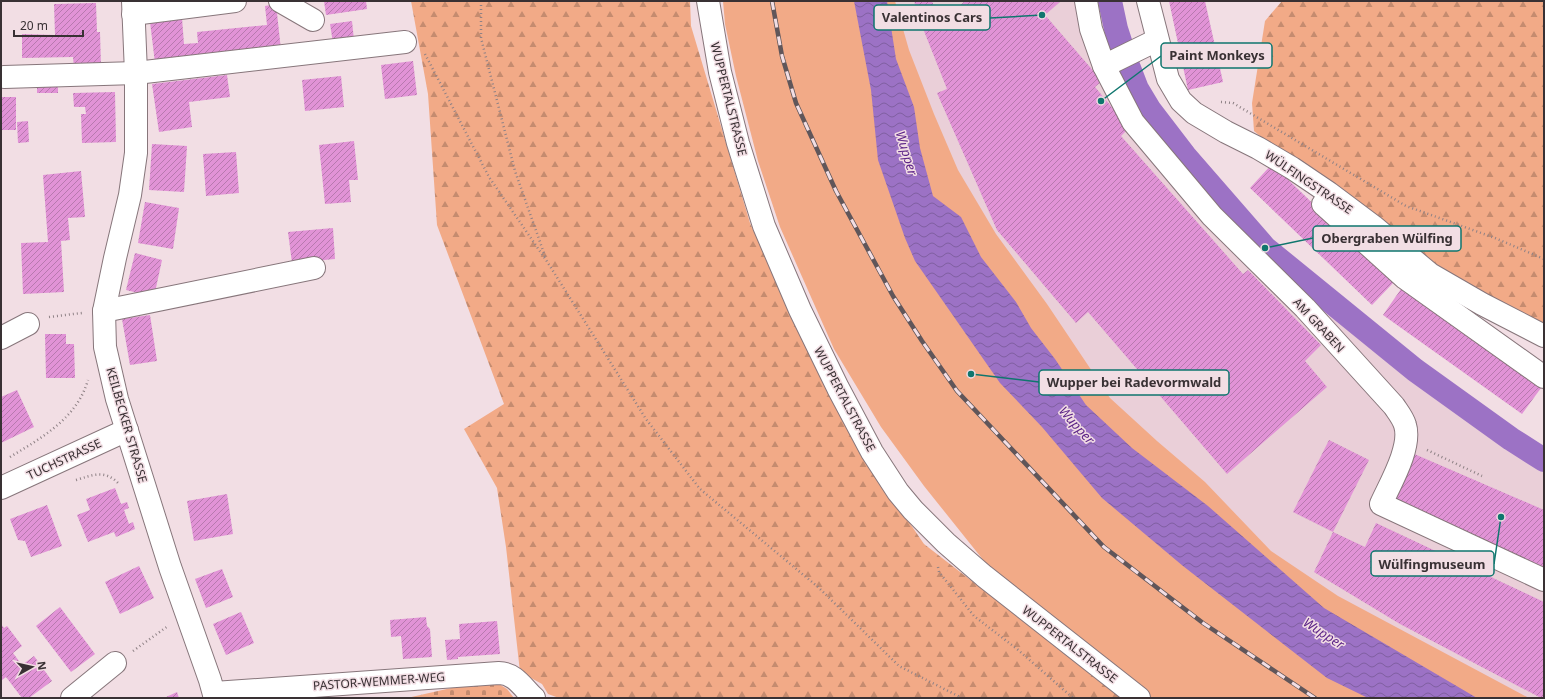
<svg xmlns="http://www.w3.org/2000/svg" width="1545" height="699" font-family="'Noto Sans',sans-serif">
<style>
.built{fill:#eacfd8}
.forest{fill:url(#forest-firs)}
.cemetery{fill:url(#cemetery-stones)}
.park{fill:#f2aa87}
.water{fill:url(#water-waves)}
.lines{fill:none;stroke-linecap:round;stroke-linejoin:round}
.canal{stroke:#9c72c5;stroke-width:24}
.building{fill:url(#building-hatch)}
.minor-casing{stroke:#87767b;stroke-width:24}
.major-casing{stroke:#87767b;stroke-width:24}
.path{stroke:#8f8286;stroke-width:2.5;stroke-dasharray:1 3;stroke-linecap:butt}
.minor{stroke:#fff;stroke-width:22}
.major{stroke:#fff;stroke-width:22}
.rail-casing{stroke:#60565a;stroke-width:4.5}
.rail{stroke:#f2dee4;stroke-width:3;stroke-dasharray:9;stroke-linecap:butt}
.labels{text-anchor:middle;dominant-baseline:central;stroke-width:3;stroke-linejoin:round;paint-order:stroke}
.street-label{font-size:12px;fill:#393134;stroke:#f2dee4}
.water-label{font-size:13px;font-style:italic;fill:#5d2588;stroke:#f2dee4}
.leader{fill:none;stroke:#0f766e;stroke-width:1.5}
.callout-dot{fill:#0f766e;stroke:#f2dee4;stroke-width:1.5}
.callout{fill:#f2dee4;stroke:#0f766e;stroke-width:1.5}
.callout-label{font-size:13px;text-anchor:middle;font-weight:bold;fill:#393134}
</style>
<defs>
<pattern id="forest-firs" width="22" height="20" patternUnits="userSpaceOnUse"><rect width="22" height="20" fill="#f2aa87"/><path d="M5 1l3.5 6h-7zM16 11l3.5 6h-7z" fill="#c58b6f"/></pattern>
<pattern id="cemetery-stones" width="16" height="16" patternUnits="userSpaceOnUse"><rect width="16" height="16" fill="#f2aa87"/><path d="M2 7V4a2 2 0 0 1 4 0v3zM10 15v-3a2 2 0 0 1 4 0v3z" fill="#c58b6f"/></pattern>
<pattern id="water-waves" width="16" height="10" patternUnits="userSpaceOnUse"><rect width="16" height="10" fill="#9c72c5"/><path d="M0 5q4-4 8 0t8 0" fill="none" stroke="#805ea1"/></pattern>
<pattern id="building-hatch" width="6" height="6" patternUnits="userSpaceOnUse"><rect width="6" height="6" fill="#e193d6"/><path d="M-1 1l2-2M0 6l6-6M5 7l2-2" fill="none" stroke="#b779ae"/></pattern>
</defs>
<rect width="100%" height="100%" fill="#f2dee4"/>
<polygon class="built" points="895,1 1119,1 1123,20 1150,95 1281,253 1428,391 1544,464 1544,698 1492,698 1328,603 1213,503 1088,380 984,254 900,60"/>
<g class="forest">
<polygon points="411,1 690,1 691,26 750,223 826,389 872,468 924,544 1123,698 559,698 548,694 542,684 520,672 506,547 497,488 464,429 504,404 437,225 428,94"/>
<polygon points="1282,1 1544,1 1544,323 1506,307 1400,242 1286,158 1254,131 1252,103 1265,21"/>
</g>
<polygon class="cemetery" points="491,679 507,689 514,698 407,698"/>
<polygon class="park" points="723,1 895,1 909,50 934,114 958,170 996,234 1047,304 1110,398 1157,441 1205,482 1271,551 1338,596 1529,698 1147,698 996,576 924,486 881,427 834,349 780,227 758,161 736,76 725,24"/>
<polygon class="water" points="854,1 887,1 896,59 914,107 920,148 933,196 961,217 981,257 1016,302 1031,328 1055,359 1086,405 1132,448 1208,506 1324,608 1477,698 1368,698 1327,678 1183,566 1102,498 1042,427 1000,383 915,261 905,238 878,160 871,90"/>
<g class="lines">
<polyline class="canal" points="1110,1 1116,29 1127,63 1137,89 1149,109 1185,156 1265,248 1415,370 1511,439 1544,460"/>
</g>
<g class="building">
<polygon points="324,1 366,1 367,9 326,15"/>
<polygon points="914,1 932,1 940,24 965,1 1061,1 1045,15 1102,81 1095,87 1129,128 1121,136 1243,274 1248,270 1321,345 1305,361 1327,387 1227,474 1088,312 1076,323 997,230 937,93 947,89 922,26"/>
<polygon points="1169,1 1205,1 1223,82 1188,90"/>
<polygon points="96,3 97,32 100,32 101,67 74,68 73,57 22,58 22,34 55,35 54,4"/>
<polygon points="276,4 281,50 155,63 150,22 182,18 184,44 198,43 197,32 267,25 265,6"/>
<polygon points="352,21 354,40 333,43 330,24"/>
<polygon points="413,61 417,95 385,99 381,65"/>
<polygon points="227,75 230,97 189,102 192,127 159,132 152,84"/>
<polygon points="341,76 344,107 305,111 302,80"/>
<polygon points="58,81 58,93 37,93 37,82"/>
<polygon points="115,92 116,142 82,143 81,114 86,114 85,107 74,107 73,93"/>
<rect x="1" y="97" width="15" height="33"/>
<polygon points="28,121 29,142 18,143 17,122"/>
<polygon points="354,141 358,180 349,180 351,202 325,204 319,145"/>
<polygon points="152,144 187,146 184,192 149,190"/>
<polygon points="236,152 239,193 206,196 203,154"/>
<polygon points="1272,164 1394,282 1372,305 1250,188"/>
<polygon points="81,171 85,217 68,218 70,240 61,241 64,292 23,294 21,243 48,242 43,175"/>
<polygon points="145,202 179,208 173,249 138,243"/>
<polygon points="333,228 335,259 292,263 288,232"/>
<polygon points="135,253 162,260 154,297 126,290"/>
<polygon points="1401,289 1541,388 1522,414 1383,315"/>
<polygon points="150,315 157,361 130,365 122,319"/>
<polygon points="45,334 66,334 66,344 74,344 75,378 46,378"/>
<polygon points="17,390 34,427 1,443 1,397"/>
<polygon points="1329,440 1369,460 1333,532 1293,512"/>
<polygon points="1412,453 1544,510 1544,567 1392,501"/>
<polygon points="115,488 121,504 127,502 129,508 124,510 129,524 133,522 135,529 116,537 114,532 88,542 77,515 90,510 86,499"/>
<polygon points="227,494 233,534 194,541 187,501"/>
<polygon points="47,505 62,546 31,557 25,541 18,540 10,519"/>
<polygon points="1376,523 1544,602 1544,698 1541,698 1400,624 1314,572 1333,532 1365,547"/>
<polygon points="139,566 154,598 120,614 105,582"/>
<polygon points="222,569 233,597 206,608 195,579"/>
<polygon points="60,607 95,654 71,672 36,626"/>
<polygon points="241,612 254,643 226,655 213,624"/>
<polygon points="426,617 427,626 430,629 432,657 403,659 401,636 391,637 390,620"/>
<polygon points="497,621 500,654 458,657 458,659 447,660 445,640 460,639 459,624"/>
<polygon points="1,624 4,628 7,626 22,646 13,653 22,665 34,656 52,681 29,698 22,698 6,677 2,680 1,679"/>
<polygon points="177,692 179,698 164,698"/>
</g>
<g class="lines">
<defs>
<g id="minor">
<polyline points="280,1 313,20"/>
<path d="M 1086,1 L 1091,29 L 1104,66 L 1133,122 L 1212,216 L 1305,308 L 1394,406 C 1398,412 1403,418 1405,425 C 1412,447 1390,484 1381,504 L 1544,580"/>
<polyline points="1148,1 1168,79 1181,101 1194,113 1226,132 1258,148 1292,168 1329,193 1373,226 1430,274 1482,304 1544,336"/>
<polyline points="133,14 235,1"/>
<polyline points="1104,66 1157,40"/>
<polyline points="4,77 136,73 405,42"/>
<polyline points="1323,204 1405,278 1544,377"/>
<polyline points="104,311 314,268"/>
<polyline points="1,338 28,324"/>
<polyline points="1,488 127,430"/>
<path d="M 214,693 L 499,673 C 515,673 523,688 534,698"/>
<polyline points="72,698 115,663"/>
</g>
<g id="major">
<polyline points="133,1 136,73 136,153 130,195 115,258 104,311 105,347 117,399 170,567 210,680 215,698"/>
<polyline points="708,1 720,72 738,143 764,226 800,310 838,388 872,452 898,492 913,510 946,543 984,576 1139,698"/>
</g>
</defs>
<use href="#minor" class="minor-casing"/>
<use href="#major" class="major-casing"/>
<g class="path">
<polyline points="481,1 481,38 515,171 546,259"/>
<polyline points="425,54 489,177 548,263 646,419 700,489 818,587 899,666 962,698"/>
<polyline points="1221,102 1233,103 1406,206 1495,238 1544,259"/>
<polyline points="49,317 82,313"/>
<polyline points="1427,450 1482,476"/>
<path d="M 10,457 C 43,437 77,418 88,380"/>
<path d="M 76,480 C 93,475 105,469 119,484"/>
<polyline points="938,567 939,572 974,616 1017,649 1073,698"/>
<polyline points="133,651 168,626"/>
</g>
<use href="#minor" class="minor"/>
<use href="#major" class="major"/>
<defs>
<polyline id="rail" points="772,1 782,56 796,103 836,191 893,296 922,341 957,391 1104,547 1203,623 1315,698"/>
</defs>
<use href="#rail" class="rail-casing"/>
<use href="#rail" class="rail"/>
</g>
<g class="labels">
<g class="street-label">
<text transform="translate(729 99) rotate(76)">WUPPERTALSTRASSE</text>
<text transform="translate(1309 182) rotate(34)">WÜLFINGSTRASSE</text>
<text transform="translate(1319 325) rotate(47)">AM GRABEN</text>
<text transform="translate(845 399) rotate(62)">WUPPERTALSTRASSE</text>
<text transform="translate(127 425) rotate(74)">KEILBECKER STRASSE</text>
<text transform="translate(64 459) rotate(-25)">TUCHSTRASSE</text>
<text transform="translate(1070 644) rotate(38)">WUPPERTALSTRASSE</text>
<text transform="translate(379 681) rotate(-4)">PASTOR-WEMMER-WEG</text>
</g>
<g class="water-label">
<text transform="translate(907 153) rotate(73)">Wupper</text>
<text transform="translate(1077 425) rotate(48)">Wupper</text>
<text transform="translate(1324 633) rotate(33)">Wupper</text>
</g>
</g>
<path class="leader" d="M1042 15L990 18M1101 101L1161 56M1265 248L1313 238M971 374L1039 382M1501 517L1494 564"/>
<g class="callout-dot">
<circle cx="1042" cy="15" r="4"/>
<circle cx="1101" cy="101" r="4"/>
<circle cx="1265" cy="248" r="4"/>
<circle cx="971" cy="374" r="4"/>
<circle cx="1501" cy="517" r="4"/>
</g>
<g class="callout">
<rect x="874" y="5" width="116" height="25" rx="4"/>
<rect x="1161" y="43" width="111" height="25" rx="4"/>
<rect x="1313" y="226" width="148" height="25" rx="4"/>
<rect x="1039" y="370" width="190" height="25" rx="4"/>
<rect x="1371" y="551" width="123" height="25" rx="4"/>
</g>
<g class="callout-label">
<text x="932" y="22">Valentinos Cars</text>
<text x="1217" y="60">Paint Monkeys</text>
<text x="1387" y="243">Obergraben Wülfing</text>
<text x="1134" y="387">Wupper bei Radevormwald</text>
<text x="1432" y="569">Wülfingmuseum</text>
</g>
<rect width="1545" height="699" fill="none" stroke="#393134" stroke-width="4"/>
<g transform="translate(32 667) rotate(82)" stroke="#f2dee4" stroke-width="3" paint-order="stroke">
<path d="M0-3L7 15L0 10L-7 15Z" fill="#393134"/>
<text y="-6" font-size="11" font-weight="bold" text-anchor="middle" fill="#393134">N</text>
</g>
<path d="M14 30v6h69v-6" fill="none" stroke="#393134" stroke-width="2"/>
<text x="20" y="30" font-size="12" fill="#393134" stroke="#f2dee4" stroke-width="3" paint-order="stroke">20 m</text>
</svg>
